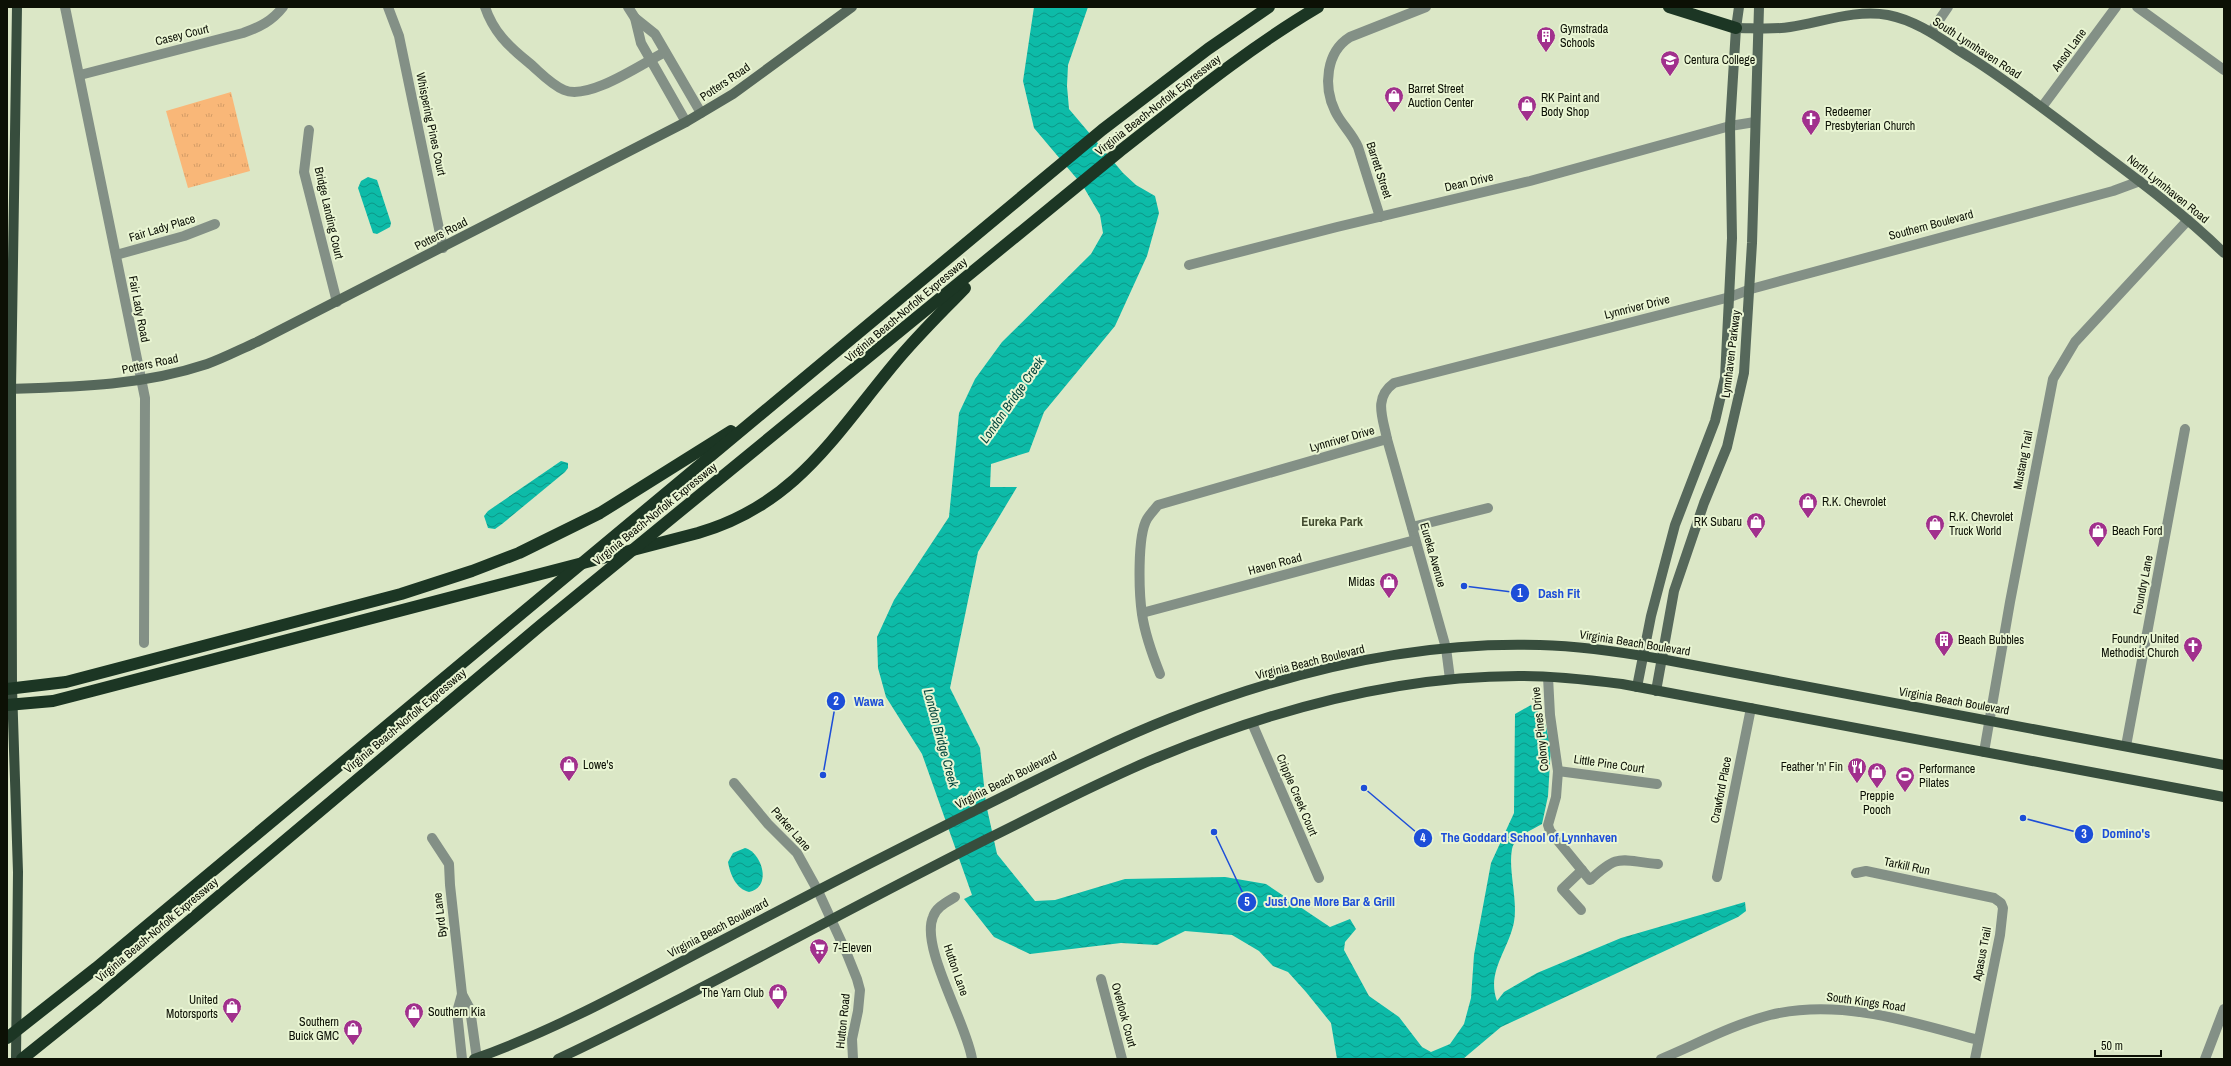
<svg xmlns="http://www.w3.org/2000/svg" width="2231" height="1066" font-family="'Archivo Narrow',sans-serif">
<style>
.grass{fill:url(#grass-tufts)}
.water{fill:url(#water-waves)}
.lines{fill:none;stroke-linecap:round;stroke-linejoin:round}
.street{stroke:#839086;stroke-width:10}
.secondary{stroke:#56685b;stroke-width:10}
.primary{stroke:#374d3d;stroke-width:10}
.highway{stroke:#1c3624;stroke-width:12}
.labels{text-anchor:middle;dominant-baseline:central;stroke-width:4;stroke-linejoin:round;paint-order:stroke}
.poi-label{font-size:12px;fill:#0c1005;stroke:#e9f5d3;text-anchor:start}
.street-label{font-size:12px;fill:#0c1005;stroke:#e9f5d3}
.water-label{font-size:13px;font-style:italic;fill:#03463e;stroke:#e9f5d3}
.neighbourhood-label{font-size:13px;font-weight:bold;fill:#434c30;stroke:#e9f5d3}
.leader{fill:none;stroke:#1d4ed8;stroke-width:1.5}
.callout-dot{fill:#1d4ed8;stroke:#e9f5d3;stroke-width:1.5}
.mark-label{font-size:12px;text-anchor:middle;font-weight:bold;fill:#fff}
.callout-label{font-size:13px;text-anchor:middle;font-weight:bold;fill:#1d4ed8;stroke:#e9f5d3;stroke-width:4;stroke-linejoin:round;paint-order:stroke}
</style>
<defs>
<pattern id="grass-tufts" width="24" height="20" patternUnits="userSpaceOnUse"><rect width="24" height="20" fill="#f9b778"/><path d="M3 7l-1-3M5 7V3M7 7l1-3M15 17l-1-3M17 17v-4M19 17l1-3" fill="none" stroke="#d49c66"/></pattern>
<pattern id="water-waves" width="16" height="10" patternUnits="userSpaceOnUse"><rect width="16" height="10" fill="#0dbba8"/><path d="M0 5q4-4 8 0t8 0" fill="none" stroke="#0b9787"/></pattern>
</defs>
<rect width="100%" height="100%" fill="#dbe7c6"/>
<polygon class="grass" points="231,92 250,171 188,188 166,111"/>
<g class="water">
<path d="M 1034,7 L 1088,7 L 1068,65 L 1067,86 L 1069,109 L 1123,173 L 1136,185 L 1155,196 L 1159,213 L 1147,256 L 1115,326 L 1044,412 L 1029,452 L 991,464 L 990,487 L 1017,487 L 978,552 L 950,688 L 980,748 L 986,804 L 997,854 L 1035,901 L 1055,900 L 1125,879 L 1225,877 L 1266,884 L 1330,927 L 1350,919 L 1356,929 L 1345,942 L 1344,950 L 1369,996 L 1399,1017 L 1422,1047 L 1431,1052 L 1450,1044 L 1464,1024 L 1471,998 L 1474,955 L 1491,863 L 1514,813 L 1515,714 L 1531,705 L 1543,716 L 1551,746 L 1548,796 L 1542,824 C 1532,830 1515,836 1512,849 C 1508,870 1518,900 1514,922 C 1509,949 1486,972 1497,1001 L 1504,992 L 1537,973 L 1621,938 L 1745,902 L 1746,911 L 1738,917 L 1501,1027 L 1463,1059 L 1337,1059 L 1331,1023 L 1306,992 L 1288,972 L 1273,966 L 1259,951 L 1232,935 L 1185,931 L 1157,945 L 1121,943 L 1030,954 L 994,937 L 964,899 L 972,895 L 922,754 L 886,697 L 878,668 L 877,637 L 894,600 L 949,517 L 959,413 L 975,379 L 1002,342 L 1091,254 L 1103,233 L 1100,215 L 1083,186 L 1034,128 L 1023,81 Z"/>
<polygon points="368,177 377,180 391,223 390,227 377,234 373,233 358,188 361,181"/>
<polygon points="561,461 568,463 568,468 565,472 502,524 495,529 488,528 484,516 488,511"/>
<path d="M 745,848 C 760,851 774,886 749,892 C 736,889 730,874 728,862 L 733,853 Z"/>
</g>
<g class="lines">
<g class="street">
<polyline points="65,7 145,398 144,643"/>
<polyline points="388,7 399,36 443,248"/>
<path d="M 485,7 C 493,31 508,46 528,62 C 539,71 550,84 564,90 C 589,101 643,63 665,52"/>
<polyline points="628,7 635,18 641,43 686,122"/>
<polyline points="2137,7 2224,70"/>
<polyline points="635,18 655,34 701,113"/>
<polyline points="1931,32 1948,7"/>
<path d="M 80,75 L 243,33 C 260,27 272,21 283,7"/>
<polyline points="2042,107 2116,7"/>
<polyline points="309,130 304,172 337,302"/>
<path d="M 1380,217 L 1358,147 C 1352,133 1341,124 1335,111 C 1323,86 1326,52 1350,37 L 1426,7"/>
<polyline points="116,255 184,236 215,224"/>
<polyline points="1189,265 1337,227 1530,181 1730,126 1755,122"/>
<polyline points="1387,439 1446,648 1450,679"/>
<polyline points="1412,527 1488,508"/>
<polyline points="1142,613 1415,540"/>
<path d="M 1160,674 C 1152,654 1145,635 1142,614 C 1139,594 1137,536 1147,519 C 1150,514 1155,509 1158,505 L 1387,439 C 1383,418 1373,398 1394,383 L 1730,297 L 1751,289 L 2113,191 L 2140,181"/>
<path d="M 1548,677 L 1550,715 L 1558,771 L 1556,797 L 1548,825 L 1550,831 L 1590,880 C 1620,852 1620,861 1658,864"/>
<polyline points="1252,723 1319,878"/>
<polyline points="2126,746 2185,429"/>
<polyline points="1984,752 2010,602 2053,379 2075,342 2188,220"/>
<polyline points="1558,771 1657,784"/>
<polyline points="734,783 768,824 797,853 818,891 847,954 857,979 860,990 858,1011 852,1039 853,1059"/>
<polyline points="432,838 449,864 450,885 462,994 470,1009 477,1059"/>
<polyline points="1856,873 1866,871 1994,898 2001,903 2003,908 2000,935 1975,1059"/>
<polyline points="1717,877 1751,708"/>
<path d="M 955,897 C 947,902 936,907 933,917 C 920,947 967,1024 972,1059"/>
<polyline points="1581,910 1562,889 1582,870"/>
<polyline points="1101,979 1122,1059"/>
<polyline points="462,1059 457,1012 462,994"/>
<path d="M 1661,1059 C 1697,1044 1732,1025 1770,1015 C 1840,998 1912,1022 1978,1040"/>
<polyline points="2205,1059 2224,1009"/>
</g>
<g class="secondary">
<path d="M 1736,28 C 1753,28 1772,30 1790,27 C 1822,22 1856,9 1888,15 C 1919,21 1945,42 1971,58 C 2015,86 2056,118 2098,150 C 2141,182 2185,215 2224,253"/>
<path d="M 7,389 C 75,387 141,386 207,364 C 224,358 241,349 257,342 L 686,122 L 733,94 L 852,7"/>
<polyline points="1637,687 1651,616 1675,525 1715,421 1725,378 1732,238 1730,126 1736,28 1739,7"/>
<polyline points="1656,691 1674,591 1704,503 1727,447 1744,373 1752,243 1759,7"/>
</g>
<g class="primary">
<polyline points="16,1059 18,872 12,688 11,389 17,7"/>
<path d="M 474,1059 C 559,1029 638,984 717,943 C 804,897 892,852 980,808 C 1043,777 1105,744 1171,718 C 1287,672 1415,641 1540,645 C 1581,646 1621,652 1661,659 L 2224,765"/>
<path d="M 558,1059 C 704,990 845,910 989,838 C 1046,810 1102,780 1161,756 C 1275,709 1400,675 1524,676 C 1557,676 1590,680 1622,684 L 2224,797"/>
</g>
<g class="highway">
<polyline points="1669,7 1736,28"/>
<polyline points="7,689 66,682 401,594 472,571 519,553 600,513 731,431"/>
<path d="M 7,705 L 53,701 L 92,691 L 698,533 C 795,505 834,436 894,364 C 916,337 941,313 965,288"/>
<polyline points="7,1038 96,968 1102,130 1208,49 1269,7"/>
<path d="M 22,1059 L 98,998 L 541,625 L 1120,151 C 1184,101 1247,49 1318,7"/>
</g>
</g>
<defs>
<symbol id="building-pin" viewBox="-11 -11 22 30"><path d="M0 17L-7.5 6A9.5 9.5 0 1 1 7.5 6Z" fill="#a1308d" stroke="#e9f5d3"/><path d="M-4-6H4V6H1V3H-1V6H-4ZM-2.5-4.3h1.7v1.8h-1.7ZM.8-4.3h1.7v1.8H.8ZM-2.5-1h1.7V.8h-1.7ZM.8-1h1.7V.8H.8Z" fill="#fff"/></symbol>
<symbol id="university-pin" viewBox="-11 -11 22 30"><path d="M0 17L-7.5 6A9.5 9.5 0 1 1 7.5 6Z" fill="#a1308d" stroke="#e9f5d3"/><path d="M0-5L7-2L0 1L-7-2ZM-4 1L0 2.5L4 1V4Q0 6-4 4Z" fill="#fff"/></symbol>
<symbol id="shop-pin" viewBox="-11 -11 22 30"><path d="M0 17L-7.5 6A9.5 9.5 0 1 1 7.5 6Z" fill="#a1308d" stroke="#e9f5d3"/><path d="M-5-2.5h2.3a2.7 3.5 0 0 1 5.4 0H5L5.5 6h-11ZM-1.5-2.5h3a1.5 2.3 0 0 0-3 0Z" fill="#fff"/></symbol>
<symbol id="church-pin" viewBox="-11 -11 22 30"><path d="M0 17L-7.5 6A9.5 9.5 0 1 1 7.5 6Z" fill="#a1308d" stroke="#e9f5d3"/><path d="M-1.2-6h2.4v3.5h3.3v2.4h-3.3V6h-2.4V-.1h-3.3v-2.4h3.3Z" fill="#fff"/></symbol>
<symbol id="restaurant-pin" viewBox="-11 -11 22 30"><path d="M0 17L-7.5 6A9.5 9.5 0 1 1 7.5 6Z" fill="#a1308d" stroke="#e9f5d3"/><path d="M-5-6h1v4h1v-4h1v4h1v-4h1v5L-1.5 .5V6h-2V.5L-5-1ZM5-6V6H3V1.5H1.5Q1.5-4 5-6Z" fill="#fff"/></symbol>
<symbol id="stadium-pin" viewBox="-11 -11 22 30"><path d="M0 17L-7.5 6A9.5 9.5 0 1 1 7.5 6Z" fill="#a1308d" stroke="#e9f5d3"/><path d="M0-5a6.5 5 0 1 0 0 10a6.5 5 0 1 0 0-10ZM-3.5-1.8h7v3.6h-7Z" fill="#fff"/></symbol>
<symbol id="supermarket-pin" viewBox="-11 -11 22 30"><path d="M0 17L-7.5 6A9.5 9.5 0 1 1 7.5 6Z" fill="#a1308d" stroke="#e9f5d3"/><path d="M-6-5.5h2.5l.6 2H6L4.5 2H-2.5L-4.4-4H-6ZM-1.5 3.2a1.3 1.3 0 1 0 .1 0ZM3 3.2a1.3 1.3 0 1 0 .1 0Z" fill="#fff"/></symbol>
</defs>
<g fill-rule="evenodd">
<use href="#building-pin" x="1535" y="25" width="22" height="30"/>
<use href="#university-pin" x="1659" y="49" width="22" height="30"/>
<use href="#shop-pin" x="1383" y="85" width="22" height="30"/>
<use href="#shop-pin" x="1516" y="94" width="22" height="30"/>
<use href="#church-pin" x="1800" y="108" width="22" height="30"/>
<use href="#shop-pin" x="1797" y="491" width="22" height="30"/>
<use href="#shop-pin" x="1745" y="511" width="22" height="30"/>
<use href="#shop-pin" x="1924" y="513" width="22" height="30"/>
<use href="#shop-pin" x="2087" y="520" width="22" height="30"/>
<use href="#shop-pin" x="1378" y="571" width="22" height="30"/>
<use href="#building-pin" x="1933" y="629" width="22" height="30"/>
<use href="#church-pin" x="2182" y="635" width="22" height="30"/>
<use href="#shop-pin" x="558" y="754" width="22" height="30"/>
<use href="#restaurant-pin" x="1846" y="756" width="22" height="30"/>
<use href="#shop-pin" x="1866" y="761" width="22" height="30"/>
<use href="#stadium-pin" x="1894" y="765" width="22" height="30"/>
<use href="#supermarket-pin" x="808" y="937" width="22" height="30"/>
<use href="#shop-pin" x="767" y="982" width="22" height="30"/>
<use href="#shop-pin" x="221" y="996" width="22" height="30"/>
<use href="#shop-pin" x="403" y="1001" width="22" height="30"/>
<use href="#shop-pin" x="342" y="1018" width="22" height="30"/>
</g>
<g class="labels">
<g class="poi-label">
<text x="1560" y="29">Gymstrada<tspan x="1560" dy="14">Schools</tspan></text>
<text x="1684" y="60">Centura College</text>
<text x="1408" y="89">Barret Street<tspan x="1408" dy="14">Auction Center</tspan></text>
<text x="1541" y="98">RK Paint and<tspan x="1541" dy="14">Body Shop</tspan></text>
<text x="1825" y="112">Redeemer<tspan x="1825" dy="14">Presbyterian Church</tspan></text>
<text x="1822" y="502">R.K. Chevrolet</text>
<text x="1949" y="517">R.K. Chevrolet<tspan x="1949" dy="14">Truck World</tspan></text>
<text x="1742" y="522" text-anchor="end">RK Subaru</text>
<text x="2112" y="531">Beach Ford</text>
<text x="1375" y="582" text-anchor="end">Midas</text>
<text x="2179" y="639" text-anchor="end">Foundry United<tspan x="2179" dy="14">Methodist Church</tspan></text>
<text x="1958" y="640">Beach Bubbles</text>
<text x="583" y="765">Lowe's</text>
<text x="1843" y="767" text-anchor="end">Feather 'n' Fin</text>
<text x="1919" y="769">Performance<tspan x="1919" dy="14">Pilates</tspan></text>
<text x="1877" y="796" text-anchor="middle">Preppie<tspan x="1877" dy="14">Pooch</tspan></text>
<text x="833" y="948">7-Eleven</text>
<text x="764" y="993" text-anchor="end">The Yarn Club</text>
<text x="218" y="1000" text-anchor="end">United<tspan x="218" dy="14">Motorsports</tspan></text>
<text x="428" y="1012">Southern Kia</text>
<text x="339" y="1022" text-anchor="end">Southern<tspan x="339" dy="14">Buick GMC</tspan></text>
</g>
<g class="street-label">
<text transform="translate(182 35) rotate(-14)">Casey Court</text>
<text transform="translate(1977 48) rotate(33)">South Lynnhaven Road</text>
<text transform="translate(2069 50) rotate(-54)">Ansol Lane</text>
<text transform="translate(725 82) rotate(-34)">Potters Road</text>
<text transform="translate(1158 105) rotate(-38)">Virginia Beach-Norfolk Expressway</text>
<text transform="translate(431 124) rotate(78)">Whispering Pines Court</text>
<text transform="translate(1379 170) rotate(72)">Barrett Street</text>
<text transform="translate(1469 182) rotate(-13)">Dean Drive</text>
<text transform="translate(2168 189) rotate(39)">North Lynnhaven Road</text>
<text transform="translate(329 213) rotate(77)">Bridge Landing Court</text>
<text transform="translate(1931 225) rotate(-15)">Southern Boulevard</text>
<text transform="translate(162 228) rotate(-17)">Fair Lady Place</text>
<text transform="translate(441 234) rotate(-27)">Potters Road</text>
<text transform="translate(1637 307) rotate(-14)">Lynnriver Drive</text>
<text transform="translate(139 309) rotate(79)">Fair Lady Road</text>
<text transform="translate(906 310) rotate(-40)">Virginia Beach-Norfolk Expressway</text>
<text transform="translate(1731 354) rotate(-83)">Lynnhaven Parkway</text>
<text transform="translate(150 364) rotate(-12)">Potters Road</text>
<text transform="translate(1342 439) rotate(-16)">Lynnriver Drive</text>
<text transform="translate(2023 460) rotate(-79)">Mustang Trail</text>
<text transform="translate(655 514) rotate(-39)">Virginia Beach-Norfolk Expressway</text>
<text transform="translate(1433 555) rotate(74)">Eureka Avenue</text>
<text transform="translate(1275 564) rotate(-15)">Haven Road</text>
<text transform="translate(2143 585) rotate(-79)">Foundry Lane</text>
<text transform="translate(1635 643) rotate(9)">Virginia Beach Boulevard</text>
<text transform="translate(1310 662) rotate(-14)">Virginia Beach Boulevard</text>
<text transform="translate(1954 701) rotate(10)">Virginia Beach Boulevard</text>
<text transform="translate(405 721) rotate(-40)">Virginia Beach-Norfolk Expressway</text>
<text transform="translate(1540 729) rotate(-96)">Colony Pines Drive</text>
<text transform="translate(1609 764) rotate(8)">Little Pine Court</text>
<text transform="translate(1006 780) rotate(-27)">Virginia Beach Boulevard</text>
<text transform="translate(1721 790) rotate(-79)">Crawford Place</text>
<text transform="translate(1297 795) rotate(67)">Cripple Creek Court</text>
<text transform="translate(791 829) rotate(49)">Parker Lane</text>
<text transform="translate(1907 866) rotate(12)">Tarkill Run</text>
<text transform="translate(440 915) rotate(-97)">Byrd Lane</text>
<text transform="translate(718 928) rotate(-28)">Virginia Beach Boulevard</text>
<text transform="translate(157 930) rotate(-40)">Virginia Beach-Norfolk Expressway</text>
<text transform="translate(1982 954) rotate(-79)">Apasus Trail</text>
<text transform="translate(956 970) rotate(71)">Hutton Lane</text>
<text transform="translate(1866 1002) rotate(8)">South Kings Road</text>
<text transform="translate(1124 1015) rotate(75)">Overlook Court</text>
<text transform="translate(843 1021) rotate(-84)">Hutton Road</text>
</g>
<g class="water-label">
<text transform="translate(1012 400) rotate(-55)">London Bridge Creek</text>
<text transform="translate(941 738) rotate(75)">London Bridge Creek</text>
</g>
<g class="neighbourhood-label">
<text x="1332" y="521">Eureka Park</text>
</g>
</g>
<path class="leader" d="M1464 586L1520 593M823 775L836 701M2023 818L2084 834M1364 788L1423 838M1214 832L1247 902"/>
<g class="callout-dot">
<circle cx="1464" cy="586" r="4"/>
<circle cx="823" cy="775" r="4"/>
<circle cx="2023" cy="818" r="4"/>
<circle cx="1364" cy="788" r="4"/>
<circle cx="1214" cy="832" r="4"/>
<circle cx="1520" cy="593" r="10"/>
<circle cx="836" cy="701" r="10"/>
<circle cx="2084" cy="834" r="10"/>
<circle cx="1423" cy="838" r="10"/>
<circle cx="1247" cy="902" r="10"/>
</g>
<g class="mark-label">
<text x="1520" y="597">1</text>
<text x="836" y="705">2</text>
<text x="2084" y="838">3</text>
<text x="1423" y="842">4</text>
<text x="1247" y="906">5</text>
</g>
<g class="callout-label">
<text x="1559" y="598">Dash Fit</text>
<text x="869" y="706">Wawa</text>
<text x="2126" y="838">Domino's</text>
<text x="1529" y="842">The Goddard School of Lynnhaven</text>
<text x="1330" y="906">Just One More Bar &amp; Grill</text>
</g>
<rect width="2231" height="1066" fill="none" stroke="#0c1005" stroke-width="16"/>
<path d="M2095 1050v6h66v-6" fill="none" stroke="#0c1005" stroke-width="2"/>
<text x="2101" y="1050" font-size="12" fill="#0c1005" stroke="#e9f5d3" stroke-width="3" paint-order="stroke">50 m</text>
</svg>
